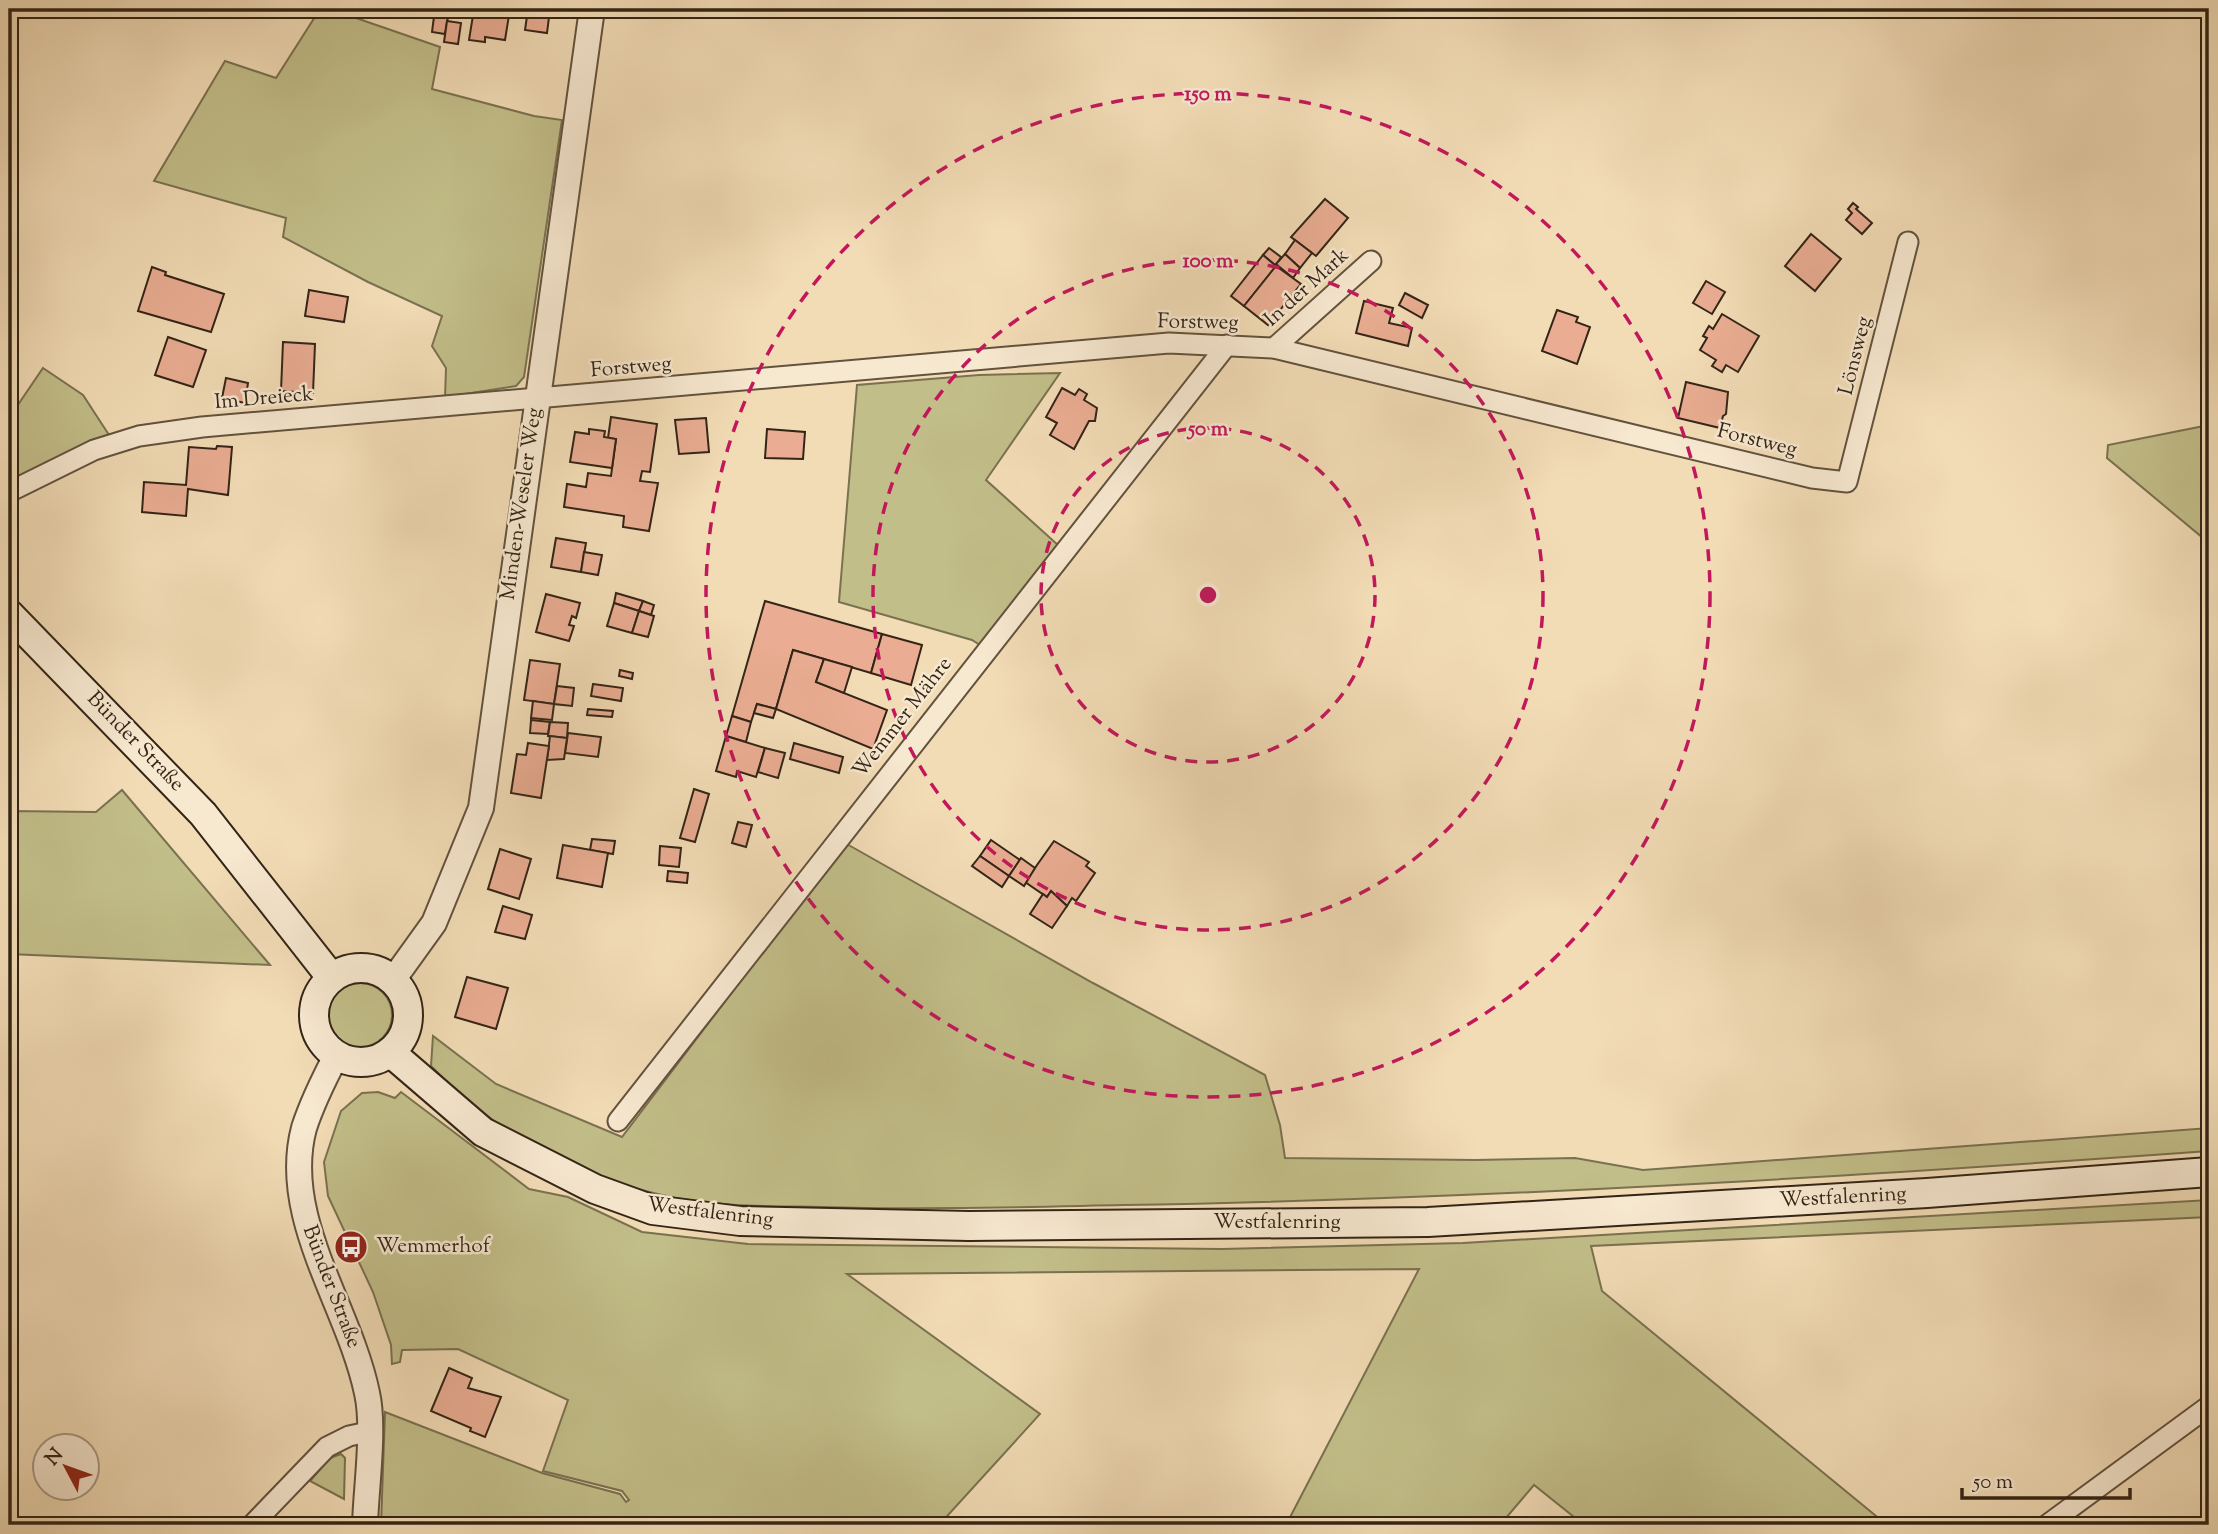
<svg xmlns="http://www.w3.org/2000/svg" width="2218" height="1534" font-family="'Sorts Mill Goudy',serif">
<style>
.green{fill:#c2be89;stroke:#7a7150;stroke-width:2}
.building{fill:#eaad93;stroke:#332416;stroke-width:2}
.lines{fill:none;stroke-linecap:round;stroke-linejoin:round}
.minor-casing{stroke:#63523e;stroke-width:23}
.tertiary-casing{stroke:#63523e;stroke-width:28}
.secondary-casing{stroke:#332416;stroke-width:32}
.minor{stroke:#f7e8d0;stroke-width:19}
.tertiary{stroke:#f7e8d0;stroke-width:24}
.secondary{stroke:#f7e8d0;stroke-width:28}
.ring{fill:none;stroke:#c2185b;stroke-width:3.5;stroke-dasharray:12 9}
.labels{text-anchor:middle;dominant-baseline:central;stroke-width:5;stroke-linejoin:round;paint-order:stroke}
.street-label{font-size:21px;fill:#332416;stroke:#f7e8d0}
.poi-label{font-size:21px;fill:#332416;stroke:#f7e8d0;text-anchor:start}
.centre{fill:#c2185b;stroke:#f7e8d0;stroke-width:3.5}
.ring-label{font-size:21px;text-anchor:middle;font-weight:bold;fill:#c2185b;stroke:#f7e8d0;stroke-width:5;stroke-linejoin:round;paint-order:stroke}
</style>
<rect width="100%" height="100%" fill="#f2dcb6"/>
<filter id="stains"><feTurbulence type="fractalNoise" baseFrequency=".00286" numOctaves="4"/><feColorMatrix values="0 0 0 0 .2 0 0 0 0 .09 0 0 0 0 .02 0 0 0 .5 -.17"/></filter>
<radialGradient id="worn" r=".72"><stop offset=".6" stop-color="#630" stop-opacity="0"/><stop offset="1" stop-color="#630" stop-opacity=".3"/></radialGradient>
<g class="green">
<polygon points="320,9 330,9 440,47 432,89 534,116 562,120 524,377 516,386 445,397 446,368 432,346 442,316 368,282 283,237 286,218 154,181 225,61 276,78"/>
<polygon points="43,368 83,395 111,438 9,486 9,418"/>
<polygon points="1060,373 986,480 1069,555 980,645 972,640 839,602 857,385 979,375"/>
<polygon points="2209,425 2209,543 2107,458 2108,445"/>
<polygon points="122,790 270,965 9,954 9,811 96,812"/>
<path d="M 845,843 L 1093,983 L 1265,1075 L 1280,1125 L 1285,1158 L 1475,1160 L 1575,1158 L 1643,1170 L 2209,1128 L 2209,1151 C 1848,1177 1486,1199 1123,1205 C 1023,1207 922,1210 822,1207 C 773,1206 724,1207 676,1198 C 579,1179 499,1137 431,1066 L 433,1036 L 496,1084 L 622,1137 Z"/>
<circle cx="360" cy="1015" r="32"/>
<polygon points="378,1092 395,1098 401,1092 529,1189 568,1197 642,1232 748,1244 1222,1249 1463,1243 2209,1200 2209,1217 1591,1246 1602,1291 1887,1525 1584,1525 1534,1485 1500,1525 1286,1525 1419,1269 847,1274 1040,1414 939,1525 381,1525 385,1412 542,1473 620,1494 626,1502 629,1500 622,1491 543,1471 568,1400 458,1349 402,1350 400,1362 392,1364 391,1345 373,1292 328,1196 324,1162 341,1111 362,1093"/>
<polygon points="341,1454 345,1458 344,1499 310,1481 330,1458"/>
</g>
<g class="building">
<polygon points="435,9 449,11 445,34 432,32"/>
<polygon points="474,9 510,9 505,40 485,37 485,42 469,40"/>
<polygon points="528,9 550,9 547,33 525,30"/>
<polygon points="447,21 461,23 458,44 444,42"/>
<polygon points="1325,199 1348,218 1316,256 1291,237"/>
<polygon points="1853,203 1858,207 1856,209 1872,223 1862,234 1846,220 1852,213 1848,209"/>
<polygon points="1811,234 1841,259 1815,291 1785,266"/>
<polygon points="1295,240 1312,253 1300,268 1285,254"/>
<polygon points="1269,248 1281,257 1276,266 1263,255"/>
<polygon points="1285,254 1300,268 1293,278 1276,264"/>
<polygon points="1263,255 1276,266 1244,306 1231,296"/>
<polygon points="1276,266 1301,284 1268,325 1244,306"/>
<polygon points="152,267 166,272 165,275 224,294 211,332 138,311"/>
<polygon points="1706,281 1725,292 1712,314 1693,303"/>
<polygon points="309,290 348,297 344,322 305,316"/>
<polygon points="1405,293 1428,305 1422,318 1399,305"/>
<polygon points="1364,301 1393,308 1389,323 1412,328 1408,346 1356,333"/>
<polygon points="1557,310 1578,317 1576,322 1590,327 1577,364 1542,351"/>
<polygon points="1722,314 1759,336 1738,372 1726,365 1722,372 1712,366 1716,360 1700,350 1707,338 1703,336 1709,326 1713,329"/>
<polygon points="168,337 206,350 193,387 155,375"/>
<polygon points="283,342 315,344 313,393 281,391"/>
<polygon points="226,378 248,383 245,403 222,398"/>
<polygon points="1686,382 1728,392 1726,414 1723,416 1720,428 1678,418"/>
<polygon points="1062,388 1075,395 1079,389 1087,394 1084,400 1097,408 1095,421 1089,421 1074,449 1050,435 1057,423 1046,417"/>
<polygon points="611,417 657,424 650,472 642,471 640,481 658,483 649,531 623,527 624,516 564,507 567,484 586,487 588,473 611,476 616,439 608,438"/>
<polygon points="706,418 709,452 679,454 675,420"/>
<polygon points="589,429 605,431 604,437 616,439 612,468 570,462 575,432 589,434"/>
<polygon points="767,429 805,432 803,459 765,458"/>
<polygon points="217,446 232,447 228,495 188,489 186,516 142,512 144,482 186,485 189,447 216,449"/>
<polygon points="556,538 586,543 581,572 551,567"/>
<polygon points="584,552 602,555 598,575 581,572"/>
<polygon points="616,593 643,601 639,611 614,603"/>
<polygon points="546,594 580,603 576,618 572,616 569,625 574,626 569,641 536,632"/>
<polygon points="643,601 654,605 651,615 639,611"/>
<polygon points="765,601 882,634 871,673 793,650 776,709 757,704 751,722 732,716"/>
<polygon points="614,603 639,611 632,633 607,626"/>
<polygon points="639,611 654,616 648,637 632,633"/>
<polygon points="882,634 922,645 911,685 871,673"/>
<polygon points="793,650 824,659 816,682 887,710 873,749 776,709"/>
<polygon points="824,659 852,667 844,693 816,682"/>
<polygon points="530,660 560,664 554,704 524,700"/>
<polygon points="620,670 633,673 632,679 619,676"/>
<polygon points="593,684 623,688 621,701 591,696"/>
<polygon points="557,686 574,688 572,706 554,704"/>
<polygon points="533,701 554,704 552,720 531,718"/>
<polygon points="757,704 776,709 773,718 754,713"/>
<polygon points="588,709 613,711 612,717 587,715"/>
<polygon points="732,716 751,722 746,742 726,736"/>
<polygon points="531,720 550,722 548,734 530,733"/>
<polygon points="550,722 568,723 567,738 548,736"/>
<polygon points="568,733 601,737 598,757 565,753"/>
<polygon points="550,736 567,738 564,759 547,760"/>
<polygon points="726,736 765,748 756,777 737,771 736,777 716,771"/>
<polygon points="528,743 549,746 541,798 511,793 517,754 526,755"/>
<polygon points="794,743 843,757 839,773 790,759"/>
<polygon points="765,748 785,753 778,778 758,772"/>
<polygon points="694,789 709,794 695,842 680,838"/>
<polygon points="738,822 752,825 746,847 732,843"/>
<polygon points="592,839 615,841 613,854 590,850"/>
<polygon points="991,840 1020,860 1009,876 980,856"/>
<polygon points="1054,841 1089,862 1086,866 1095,873 1076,901 1072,898 1067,906 1051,891 1047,897 1025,882"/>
<polygon points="563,845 608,853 602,887 557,878"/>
<polygon points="660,846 681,848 679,867 659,865"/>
<polygon points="500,849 531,859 519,899 488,889"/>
<polygon points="980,856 1009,876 1002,887 972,866"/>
<polygon points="1021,858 1035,868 1024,886 1009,876"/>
<polygon points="668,871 688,873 687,883 667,881"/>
<polygon points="1051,891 1067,906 1052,928 1030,914 1043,894 1047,897"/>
<polygon points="503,906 532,915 525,939 495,932"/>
<polygon points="467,977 508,988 496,1029 455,1017"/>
<polygon points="449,1368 472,1378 468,1388 501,1397 485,1437 470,1431 471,1428 431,1411"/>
</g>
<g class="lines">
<defs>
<g id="minor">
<polyline points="1274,348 1371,261"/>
<polyline points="9,492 94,450 139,436 202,427 1169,343 1274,348 1812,478 1847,482 1908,242"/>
<polyline points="618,1121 1227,345"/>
<polyline points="252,1525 327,1447 349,1436 368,1432"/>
<polyline points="2047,1525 2209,1406"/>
</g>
<g id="tertiary">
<polyline points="393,980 434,923 481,808 592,9"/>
<path d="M 336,1056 C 324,1079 312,1103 304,1128 C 280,1218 349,1306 367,1393 C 375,1428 366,1488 365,1525"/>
</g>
<g id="secondary">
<polyline points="9,614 203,814 331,977"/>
<circle cx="361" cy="1015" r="47"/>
<polyline points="390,1052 483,1132 595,1189 653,1210 740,1221 969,1226 1428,1222 1927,1193 2209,1172"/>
</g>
</defs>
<use href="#minor" class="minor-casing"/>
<use href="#tertiary" class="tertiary-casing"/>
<use href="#secondary" class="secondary-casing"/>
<use href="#minor" class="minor"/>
<use href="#tertiary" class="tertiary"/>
<use href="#secondary" class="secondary"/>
</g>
<g class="ring">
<circle cx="1208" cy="595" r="167"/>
<circle cx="1208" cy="595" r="335"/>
<circle cx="1208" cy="595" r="502"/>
</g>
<defs>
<symbol id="bus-disc" viewBox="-11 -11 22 22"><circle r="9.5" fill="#8f2418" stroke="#f7e8d0"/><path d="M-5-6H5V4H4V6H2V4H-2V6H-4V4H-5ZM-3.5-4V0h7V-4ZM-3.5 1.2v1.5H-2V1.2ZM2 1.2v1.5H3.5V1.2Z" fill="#fff"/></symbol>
</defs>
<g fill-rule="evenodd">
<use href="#bus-disc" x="332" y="1228" width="38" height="38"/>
</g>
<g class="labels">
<g class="street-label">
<text transform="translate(1307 288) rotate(-42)">In der Mark</text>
<text transform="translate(1198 323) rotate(1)">Forstweg</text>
<text transform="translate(1856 356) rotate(-76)">Lönsweg</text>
<text transform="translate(631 368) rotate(-5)">Forstweg</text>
<text transform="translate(264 399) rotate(-5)">Im Dreieck</text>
<text transform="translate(1757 441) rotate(14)">Forstweg</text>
<text transform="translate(522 504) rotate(-82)">Minden-Weseler Weg</text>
<text transform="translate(903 718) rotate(-52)">Wemmer Mähre</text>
<text transform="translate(135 742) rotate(46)">Bünder Straße</text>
<text transform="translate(1843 1198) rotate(-3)">Westfalenring</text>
<text transform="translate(710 1213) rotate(7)">Westfalenring</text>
<text x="1277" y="1223">Westfalenring</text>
<text transform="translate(331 1287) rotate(69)">Bünder Straße</text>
</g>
<g class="poi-label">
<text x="376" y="1247">Wemmerhof</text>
</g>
</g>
<circle cx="1208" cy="595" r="10" class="centre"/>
<g class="ring-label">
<text x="1208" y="100">150 m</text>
<text x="1208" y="267">100 m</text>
<text x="1208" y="435">50 m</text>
</g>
<rect width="2218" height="1534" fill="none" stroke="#f2dcb6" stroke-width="35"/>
<rect x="10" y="10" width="2197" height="1513" fill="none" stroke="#332416" stroke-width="3.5"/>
<rect x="18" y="18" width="2183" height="1499" fill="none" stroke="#332416" stroke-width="2"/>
<g transform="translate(66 1467) rotate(311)"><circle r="33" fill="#f7e8d0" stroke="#a99a86" stroke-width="2"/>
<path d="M0-5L12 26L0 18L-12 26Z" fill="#8f2418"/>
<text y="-10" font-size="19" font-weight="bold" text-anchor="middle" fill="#332416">N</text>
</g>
<path d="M1962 1488v10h168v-10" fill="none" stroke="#332416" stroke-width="3.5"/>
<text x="1973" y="1488" font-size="21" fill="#332416" stroke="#f7e8d0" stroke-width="5" paint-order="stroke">50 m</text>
<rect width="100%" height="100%" filter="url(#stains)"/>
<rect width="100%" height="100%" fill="url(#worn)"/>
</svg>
